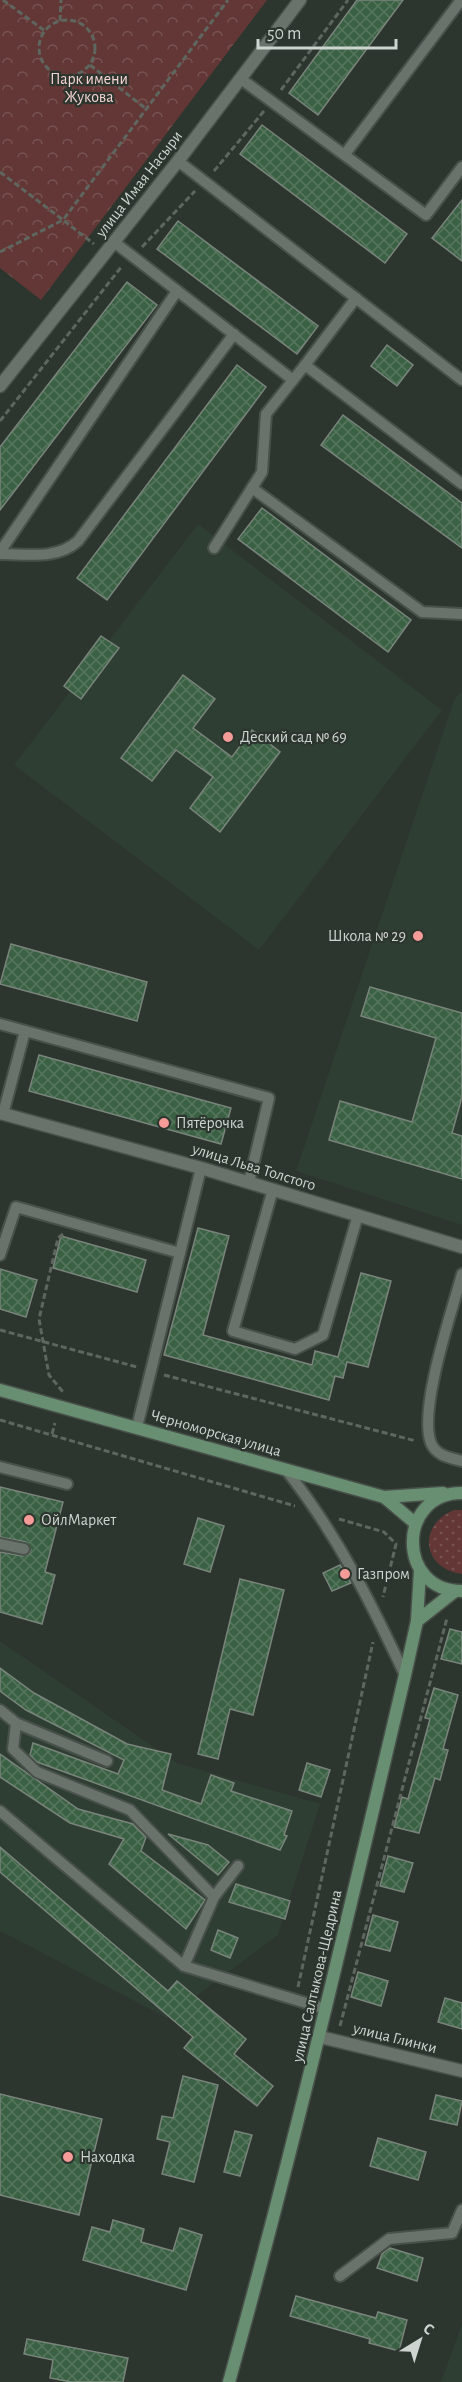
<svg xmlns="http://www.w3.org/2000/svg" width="462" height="2382" font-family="'Alegreya Sans',sans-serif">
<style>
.built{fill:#2f3e32}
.grass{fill:url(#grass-dots)}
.forest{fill:url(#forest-crowns)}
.building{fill:url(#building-cross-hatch);stroke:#79847b;stroke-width:1.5}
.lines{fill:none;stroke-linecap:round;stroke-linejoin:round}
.service-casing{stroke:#48504a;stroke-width:14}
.minor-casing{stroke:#48504a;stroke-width:15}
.tertiary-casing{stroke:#48504a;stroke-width:15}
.secondary-casing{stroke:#48504a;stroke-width:15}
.path{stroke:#5e665f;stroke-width:3;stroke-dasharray:6 3;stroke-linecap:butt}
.service{stroke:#69736b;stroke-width:10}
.minor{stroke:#69736b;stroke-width:12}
.tertiary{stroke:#69736b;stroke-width:12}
.secondary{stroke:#688f72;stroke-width:12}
.poi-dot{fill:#f59b98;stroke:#2c352e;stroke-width:2}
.labels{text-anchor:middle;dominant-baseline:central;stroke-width:4.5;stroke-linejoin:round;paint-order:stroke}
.park-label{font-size:16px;fill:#f4d3d1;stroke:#2c352e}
.street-label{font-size:16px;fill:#ced4cf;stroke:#2c352e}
.poi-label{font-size:16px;fill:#ced4cf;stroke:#2c352e;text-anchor:start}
</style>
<defs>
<pattern id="grass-dots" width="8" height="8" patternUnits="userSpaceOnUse" patternTransform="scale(1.5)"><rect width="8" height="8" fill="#623735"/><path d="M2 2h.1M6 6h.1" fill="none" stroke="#775351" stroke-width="1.8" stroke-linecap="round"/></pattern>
<pattern id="forest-crowns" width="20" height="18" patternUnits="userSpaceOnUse" patternTransform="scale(1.5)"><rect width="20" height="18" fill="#623735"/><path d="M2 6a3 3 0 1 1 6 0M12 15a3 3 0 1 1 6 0" fill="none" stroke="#775351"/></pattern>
<pattern id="building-cross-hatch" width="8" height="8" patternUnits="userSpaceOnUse" patternTransform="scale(1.5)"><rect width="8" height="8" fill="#3b6144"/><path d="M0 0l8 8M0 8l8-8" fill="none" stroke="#56775e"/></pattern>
</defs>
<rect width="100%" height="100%" fill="#2c352e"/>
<g class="built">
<polygon points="198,524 442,710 259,950 14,765"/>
<polygon points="462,690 462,1225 296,1171 454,700"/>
<polygon points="0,1641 177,1763 320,1804 278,1935 167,2018 0,1931"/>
<polygon points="462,2324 462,2382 441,2382"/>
</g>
<path class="grass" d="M 454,1510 L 462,1510 L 462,1574 C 422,1569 417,1525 454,1510 Z"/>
<polygon class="forest" points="0,0 267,0 41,300 0,268"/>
<g class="building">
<polygon points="357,0 403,0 318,115 289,93"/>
<polygon points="262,125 407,234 385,263 240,154"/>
<polygon points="462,200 462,261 432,238"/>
<polygon points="178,221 318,326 297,354 157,249"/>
<polygon points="127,282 157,305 0,510 0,447"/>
<polygon points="387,345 413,365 397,386 371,366"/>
<polygon points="237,365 266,387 107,600 77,578"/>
<polygon points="343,415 462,503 462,548 321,445"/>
<polygon points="262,508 411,620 388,652 238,539"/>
<polygon points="101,636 119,648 81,699 64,686"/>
<polygon points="183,675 215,699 193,728 232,757 252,730 280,752 220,832 190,808 213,777 176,750 152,781 121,758"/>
<polygon points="11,944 147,982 137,1021 0,984"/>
<polygon points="370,987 462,1013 462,1097 452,1133 462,1136 462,1179 329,1140 340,1101 412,1122 436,1038 361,1016"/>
<polygon points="39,1055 231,1108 221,1144 29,1091"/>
<polygon points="198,1228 229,1236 203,1335 312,1365 315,1351 338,1357 361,1273 391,1281 368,1367 347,1362 343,1378 335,1376 329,1400 164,1355"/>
<polygon points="61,1236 146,1260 137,1292 53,1268"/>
<polygon points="0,1269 37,1280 26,1317 0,1309"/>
<polygon points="0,1487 63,1502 45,1572 55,1575 42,1624 0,1612 0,1552 23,1556 29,1554 31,1550 26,1542 0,1537"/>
<polygon points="198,1518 224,1526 210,1572 184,1564"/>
<polygon points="340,1565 351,1583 332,1591 323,1573"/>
<polygon points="240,1579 284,1590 253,1715 230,1709 218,1759 198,1754"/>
<polygon points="450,1629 462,1632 462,1664 441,1659"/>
<polygon points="0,1668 34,1693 127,1744 171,1754 162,1790 201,1804 211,1775 234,1783 231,1791 292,1811 284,1835 287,1836 280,1850 37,1762 30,1755 33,1743 118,1774 124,1760 26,1710 0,1691"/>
<polygon points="434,1688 458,1695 443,1749 448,1750 440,1780 435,1778 419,1833 394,1827 402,1797 408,1799 430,1719 425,1718"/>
<polygon points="0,1754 78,1809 133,1824 146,1837 141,1851 205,1900 186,1929 109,1864 124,1839 70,1823 0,1777"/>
<polygon points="307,1763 330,1770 321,1797 299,1790"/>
<polygon points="168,1834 208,1845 229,1862 218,1875"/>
<polygon points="0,1847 168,1991 177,1981 246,2039 234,2054 273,2086 257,2106 184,2048 193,2037 0,1872"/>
<polygon points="388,1856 413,1863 404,1892 380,1886"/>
<polygon points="236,1884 290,1901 285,1919 229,1902"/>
<polygon points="373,1915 398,1922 390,1951 365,1945"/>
<polygon points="218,1930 238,1938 230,1958 211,1950"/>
<polygon points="358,1972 388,1981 381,2006 351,1997"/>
<polygon points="445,1998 462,2003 462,2029 438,2022"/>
<polygon points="183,2076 218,2085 194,2182 162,2174 170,2142 157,2139 162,2116 173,2118"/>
<polygon points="0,2094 102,2119 79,2215 0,2195"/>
<polygon points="436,2095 462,2101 457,2125 430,2119"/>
<polygon points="235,2131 252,2135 240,2176 224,2172"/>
<polygon points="378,2138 426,2152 418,2180 370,2166"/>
<polygon points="113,2220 144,2229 141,2242 173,2251 180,2228 202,2235 186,2290 83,2260 92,2227 110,2232"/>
<polygon points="390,2248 423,2258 417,2281 377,2268 382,2254"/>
<polygon points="296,2296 376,2318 378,2312 407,2320 399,2351 369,2343 370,2339 290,2316"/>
<polygon points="27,2339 128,2358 123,2382 71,2382 50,2378 53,2360 24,2354"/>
</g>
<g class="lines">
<defs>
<g id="service">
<polyline points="241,79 426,215 462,167"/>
<polyline points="345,154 461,0"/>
<polyline points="178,161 462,380"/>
<polyline points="114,242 293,380"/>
<polyline points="356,298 305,365 462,484"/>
<polyline points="252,488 422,612 462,614"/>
<polyline points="214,548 262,472 266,414 305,365"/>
<polyline points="0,552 177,291"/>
<path d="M 0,554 C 27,554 57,560 78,541 L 234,334"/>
<polyline points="0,1024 269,1098 249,1182"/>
<polyline points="3,1114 25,1031"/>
<polyline points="273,1189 233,1331 295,1349 323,1335 358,1215"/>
<polyline points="0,1255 16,1207 180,1253"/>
<path d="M 462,1274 C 452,1311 418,1410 431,1443 C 436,1456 451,1458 462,1461"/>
<polyline points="137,1427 201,1168"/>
<polyline points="0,1467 67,1484"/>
<path d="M 287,1471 C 338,1536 370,1601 405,1675"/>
<polyline points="0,1544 24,1549"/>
<polyline points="0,1710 16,1723 13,1749 37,1772 130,1810 214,1897 184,1966"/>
<polyline points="16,1723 107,1761"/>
<polyline points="0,1811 184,1966 326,2009"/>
<polyline points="214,1897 238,1866"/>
<polyline points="340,2276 389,2239 452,2233 462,2210"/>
</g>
<g id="minor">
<polyline points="0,1113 201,1168 462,1247"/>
<polyline points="320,2037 462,2071"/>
</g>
<polyline id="tertiary" points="0,386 178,161 300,0"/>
<g id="secondary">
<polyline points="0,1390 384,1497 415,1523"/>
<path d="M 462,1493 C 396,1493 397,1592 462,1591"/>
<polyline points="384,1497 443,1493"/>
<polyline points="417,1621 455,1591"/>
<path d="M 229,2382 C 294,2148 349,1912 405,1675 L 417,1621 L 420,1570"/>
</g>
</defs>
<use href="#service" class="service-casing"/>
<use href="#minor" class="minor-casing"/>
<use href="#tertiary" class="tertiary-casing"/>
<use href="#secondary" class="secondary-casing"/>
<g class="path">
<polyline points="3,0 45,31"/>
<circle cx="67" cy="48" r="28"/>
<polyline points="60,21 61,0"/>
<polyline points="90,65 145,108"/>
<polyline points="281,90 348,0"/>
<polyline points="214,171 264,111"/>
<polyline points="0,172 63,220 228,0"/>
<polyline points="142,247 195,191"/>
<polyline points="0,252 63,220 94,244"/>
<polyline points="0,421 122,266"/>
<polyline points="63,1234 58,1238 39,1319 49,1375 63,1392"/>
<polyline points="0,1330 137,1367"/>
<polyline points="164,1375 416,1441"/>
<polyline points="0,1420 295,1506"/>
<polyline points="52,1434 55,1423"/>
<polyline points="339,1519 384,1532 396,1544 383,1597"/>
<polyline points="298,1987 373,1642"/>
<polyline points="340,2026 447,1618"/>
</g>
<use href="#service" class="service"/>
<use href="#minor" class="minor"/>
<use href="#tertiary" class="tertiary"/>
<use href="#secondary" class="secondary"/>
</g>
<g class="poi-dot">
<circle cx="228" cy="737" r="6"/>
<circle cx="418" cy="936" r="6"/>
<circle cx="164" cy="1123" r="6"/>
<circle cx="29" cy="1520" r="6"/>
<circle cx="345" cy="1574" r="6"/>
<circle cx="68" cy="2157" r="6"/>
</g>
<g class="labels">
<g class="park-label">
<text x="89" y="79">Парк имени<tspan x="89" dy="18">Жукова</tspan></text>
</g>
<g class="street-label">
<text transform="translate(139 184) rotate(-52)">улица Имая Насыри</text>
<text transform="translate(254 1167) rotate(17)">улица Льва Толстого</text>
<text transform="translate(216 1433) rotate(16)">Черноморская улица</text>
<text transform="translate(317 1976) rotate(-77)">улица Салтыкова-Щедрина</text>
<text transform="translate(395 2038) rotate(14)">улица Глинки</text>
</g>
<g class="poi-label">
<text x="240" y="737">Деский сад № 69</text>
<text x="406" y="936" text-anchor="end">Школа № 29</text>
<text x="176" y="1123">Пятёрочка</text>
<text x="41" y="1520">ОйлМаркет</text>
<text x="357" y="1574">Газпром</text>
<text x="80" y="2157">Находка</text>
</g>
</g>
<g transform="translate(420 2340) rotate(38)" stroke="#2c352e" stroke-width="4.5" paint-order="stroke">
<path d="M0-4.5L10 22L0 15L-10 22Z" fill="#ced4cf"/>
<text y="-9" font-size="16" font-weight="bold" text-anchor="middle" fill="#ced4cf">С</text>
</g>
<path d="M258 39v9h138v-9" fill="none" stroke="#ced4cf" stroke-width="3"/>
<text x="267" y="39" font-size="18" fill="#ced4cf" stroke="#2c352e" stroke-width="4.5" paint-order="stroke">50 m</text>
</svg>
